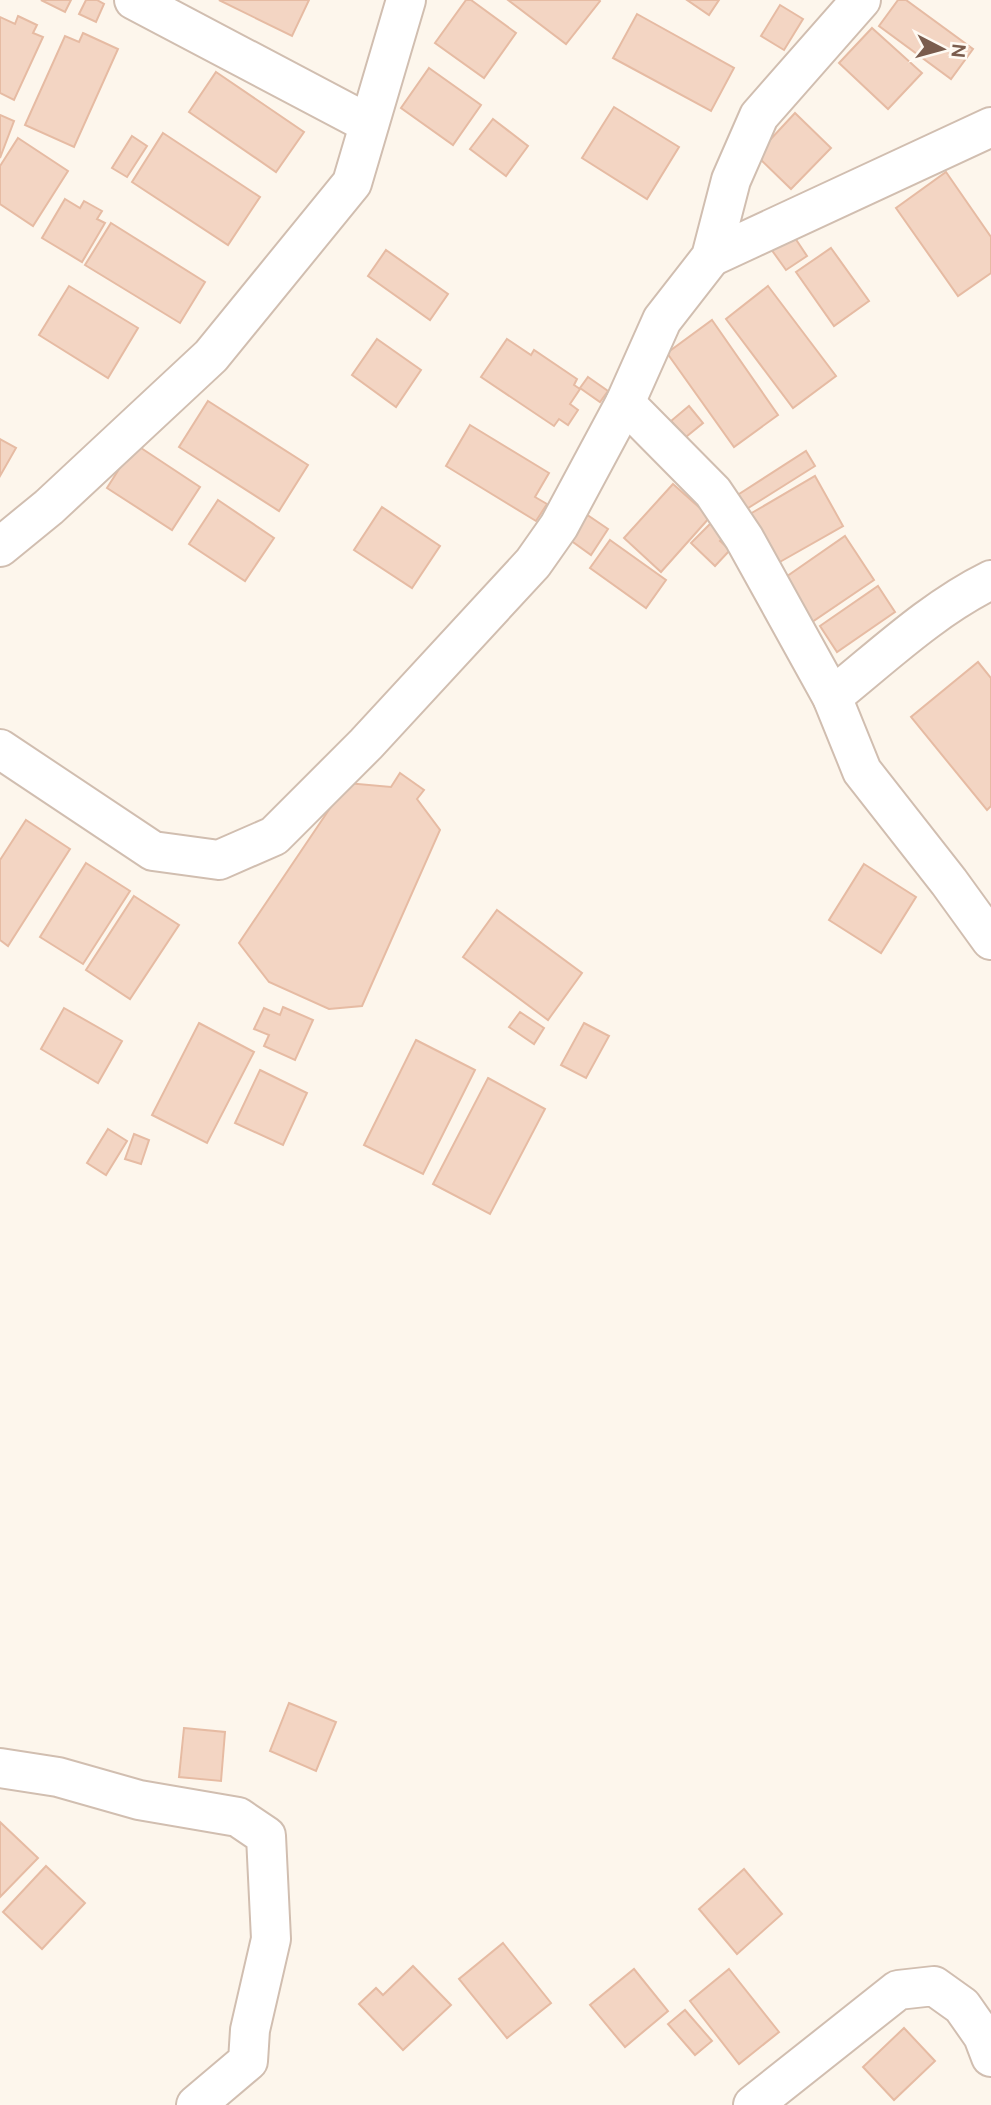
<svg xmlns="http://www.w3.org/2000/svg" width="991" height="2105" font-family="'DM Sans',sans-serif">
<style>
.building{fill:#f3d5c3;stroke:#e6bba3;stroke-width:2}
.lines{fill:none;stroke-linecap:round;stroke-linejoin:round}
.minor-casing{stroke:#d1beb0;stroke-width:42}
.minor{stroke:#fff;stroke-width:38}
</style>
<rect width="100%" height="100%" fill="#fdf6ec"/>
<g class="building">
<polygon points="41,0 71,0 65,12"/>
<polygon points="86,0 97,0 104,4 96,22 79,14"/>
<polygon points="219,0 309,0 292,36"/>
<polygon points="466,0 471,0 516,33 484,78 435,43"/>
<polygon points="508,0 599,0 600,1 566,44"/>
<polygon points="687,0 719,0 709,15"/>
<polygon points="898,0 906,0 973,49 951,79 879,26"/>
<polygon points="780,5 803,19 784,50 761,36"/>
<polygon points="637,14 734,68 711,111 613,58"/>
<polygon points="18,16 37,25 33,33 43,37 14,100 0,93 0,17 15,24"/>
<polygon points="872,28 922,73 888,109 839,63"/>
<polygon points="83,33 118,49 74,147 25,125 65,36 79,42"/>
<polygon points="429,68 481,105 453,145 401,108"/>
<polygon points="216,72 304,132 276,172 189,112"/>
<polygon points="614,107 679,147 647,199 582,158"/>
<polygon points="795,113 831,148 791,189 756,155"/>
<polygon points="0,115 14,121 0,158"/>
<polygon points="493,119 528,146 506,176 470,149"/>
<polygon points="163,133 260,197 228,245 132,182"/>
<polygon points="132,136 147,146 127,177 112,168"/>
<polygon points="18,138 68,171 33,226 0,204 0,166"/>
<polygon points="946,172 991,237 991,273 958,296 896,208"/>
<polygon points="65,199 80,208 84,201 102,211 97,219 105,223 82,262 42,238"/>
<polygon points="111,223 205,282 180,323 85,265"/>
<polygon points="793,235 807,256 786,270 771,249"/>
<polygon points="831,248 869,301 834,326 796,272"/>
<polygon points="386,250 448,294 430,320 368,276"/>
<polygon points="69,286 138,328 108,378 39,335"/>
<polygon points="768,286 836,376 793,408 726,319"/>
<polygon points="712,320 778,415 734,447 667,353"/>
<polygon points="377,339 421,370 396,407 352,375"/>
<polygon points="507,339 531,355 534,350 577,379 574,385 580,389 570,404 578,410 568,425 559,419 554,426 481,377"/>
<polygon points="588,377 608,391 600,402 580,388"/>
<polygon points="208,401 308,465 279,511 179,447"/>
<polygon points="689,406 703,423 686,437 671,421"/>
<polygon points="470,425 549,473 535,497 547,504 536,521 446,466"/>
<polygon points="0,439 16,448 0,476"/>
<polygon points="135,444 200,487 172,530 107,488"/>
<polygon points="806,451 815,466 745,510 736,496"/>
<polygon points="815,476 843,526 778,563 750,514"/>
<polygon points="673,484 710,517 661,572 624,538"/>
<polygon points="218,500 274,538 245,581 189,544"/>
<polygon points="382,507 440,546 412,588 354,550"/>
<polygon points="583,512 608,529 591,555 566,537"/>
<polygon points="711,523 725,536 720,541 730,550 715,566 691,543"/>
<polygon points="845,536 874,580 812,622 783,579"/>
<polygon points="610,540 666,580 646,608 590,568"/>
<polygon points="878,586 895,612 837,652 820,626"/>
<polygon points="978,662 991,678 991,806 987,810 911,717"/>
<polygon points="400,773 424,790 417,799 440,830 362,1006 329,1009 269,982 239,943 347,783 391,787"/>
<polygon points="26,820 70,849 8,946 0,940 0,860"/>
<polygon points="86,863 130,891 83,964 40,937"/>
<polygon points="864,864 916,897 881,953 829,920"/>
<polygon points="134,896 179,925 130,999 86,970"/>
<polygon points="497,910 582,973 548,1020 463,957"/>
<polygon points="283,1007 313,1020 295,1060 264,1046 269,1035 254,1029 264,1008 280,1015"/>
<polygon points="64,1008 122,1041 98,1083 41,1049"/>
<polygon points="520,1012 544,1028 534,1044 509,1027"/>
<polygon points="199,1023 254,1052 207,1143 152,1115"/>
<polygon points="584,1023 609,1036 586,1078 561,1065"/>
<polygon points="416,1040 475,1070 423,1174 364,1145"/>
<polygon points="260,1070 307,1093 283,1145 235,1123"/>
<polygon points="488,1078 545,1109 490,1214 433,1184"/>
<polygon points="108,1129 127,1141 106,1175 87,1163"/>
<polygon points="134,1134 149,1140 141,1164 125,1159"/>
<polygon points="289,1703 336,1722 316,1771 270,1751"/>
<polygon points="184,1728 225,1732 221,1781 179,1777"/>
<polygon points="0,1822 38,1858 0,1897"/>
<polygon points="46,1866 85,1903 42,1949 3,1912"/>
<polygon points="744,1869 782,1914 737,1954 699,1909"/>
<polygon points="503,1943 551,2003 507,2038 459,1979"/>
<polygon points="413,1966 451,2005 403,2050 359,2004 376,1988 383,1995"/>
<polygon points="634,1969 668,2011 625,2047 590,2005"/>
<polygon points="729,1969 779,2032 739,2064 690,2001"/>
<polygon points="685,2010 712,2041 695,2055 668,2024"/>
<polygon points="904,2028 935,2061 894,2100 863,2067"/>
</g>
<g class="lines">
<defs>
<g id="minor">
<polyline points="134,0 369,124"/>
<polyline points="711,257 991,127"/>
<polyline points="625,403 713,492 744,538 832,697 862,771 949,882 991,940"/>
<polyline points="0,547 49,507 211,356 352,183 406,0"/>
<path d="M 832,697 C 883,656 932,609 991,580"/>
<polyline points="0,749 153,851 219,860 274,836 366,744 533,563 559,526 625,403 662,320 711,257 731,180 759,116 861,0"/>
<polyline points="0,1768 58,1777 139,1800 238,1817 266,1836 271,1939 250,2030 248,2061 196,2105"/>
<polyline points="753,2105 898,1990 934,1986 962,2006 983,2036 991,2057"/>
</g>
</defs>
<use href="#minor" class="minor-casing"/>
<use href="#minor" class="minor"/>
</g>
<g transform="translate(942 49) rotate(96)" stroke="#fffaf3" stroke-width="5" paint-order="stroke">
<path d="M0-5L12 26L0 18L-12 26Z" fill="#7a5c4d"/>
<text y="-10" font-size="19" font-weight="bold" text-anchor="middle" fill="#7a5c4d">N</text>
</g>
</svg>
